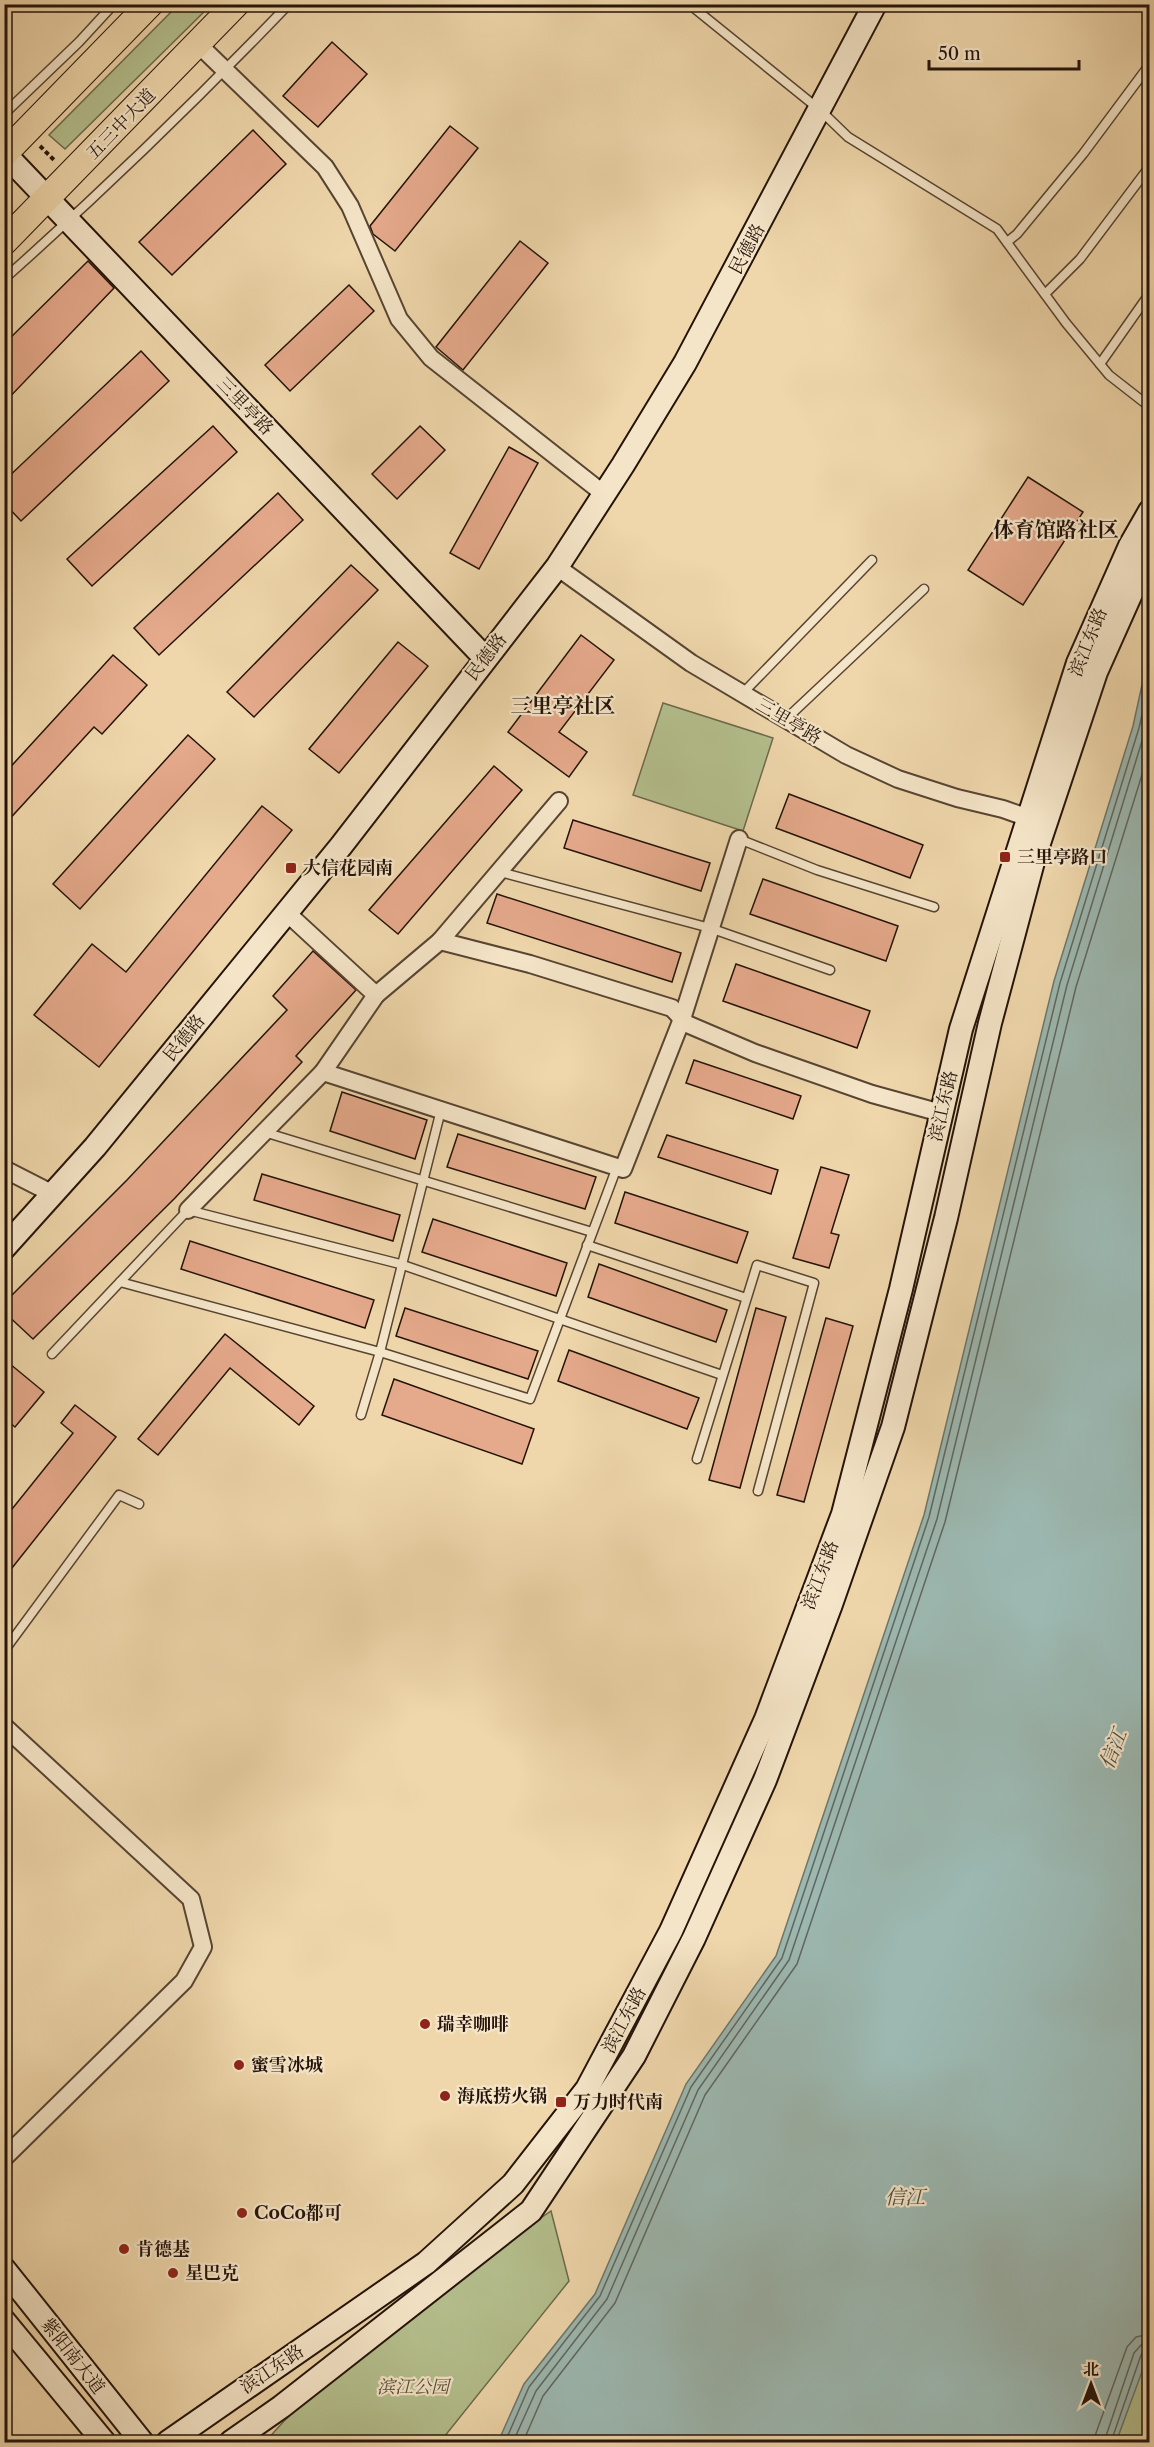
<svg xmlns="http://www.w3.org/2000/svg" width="1154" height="2447" font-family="'Libre Caslon Text','Noto Serif SC',serif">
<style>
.green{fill:#b4bf8d;stroke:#6c694c;stroke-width:1.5}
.water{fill:#9cb8b1;stroke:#6c766e;stroke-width:1.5}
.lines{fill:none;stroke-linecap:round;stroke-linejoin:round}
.shore{stroke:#60665e;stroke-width:1.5}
.building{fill:#e5a98b;stroke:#24130a;stroke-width:1.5}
.lane-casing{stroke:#574432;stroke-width:11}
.street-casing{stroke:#574432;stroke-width:20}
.secondary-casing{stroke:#24130a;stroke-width:26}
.primary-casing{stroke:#24130a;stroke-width:28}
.path{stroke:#24130a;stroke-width:4;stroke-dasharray:4.5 3;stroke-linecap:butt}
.lane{stroke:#f5e5c8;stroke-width:8}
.street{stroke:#f5e5c8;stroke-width:16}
.secondary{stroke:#f5e5c8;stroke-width:22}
.primary{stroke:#efd7ab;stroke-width:26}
.poi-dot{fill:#8f2418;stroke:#f5e5c8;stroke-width:2}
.labels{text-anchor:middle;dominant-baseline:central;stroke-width:4.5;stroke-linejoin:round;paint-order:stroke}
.street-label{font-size:18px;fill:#24130a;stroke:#f5e5c8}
.poi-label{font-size:18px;font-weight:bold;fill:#24130a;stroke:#f5e5c8;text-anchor:start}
.park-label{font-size:18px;font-style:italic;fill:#564f38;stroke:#f5e5c8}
.water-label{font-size:20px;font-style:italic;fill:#4e4d44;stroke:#f5e5c8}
.quarter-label{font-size:21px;font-weight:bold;fill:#24130a;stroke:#f5e5c8}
</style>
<rect width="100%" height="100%" fill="#efd7ab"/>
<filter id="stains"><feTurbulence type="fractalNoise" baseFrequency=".00333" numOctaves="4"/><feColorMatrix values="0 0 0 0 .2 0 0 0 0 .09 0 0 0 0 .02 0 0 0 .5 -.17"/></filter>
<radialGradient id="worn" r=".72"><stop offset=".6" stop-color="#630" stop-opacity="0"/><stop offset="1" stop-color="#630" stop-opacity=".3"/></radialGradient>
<g class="green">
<polygon points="178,5 211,5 65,149 49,135"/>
<polygon points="663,703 773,738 743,831 633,795"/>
<polygon points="551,2211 569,2281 440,2442 265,2442 294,2410 480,2260"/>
<polygon points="1149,2350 1149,2442 1116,2442"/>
</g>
<polygon class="water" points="1149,653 1150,2350 1116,2442 498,2442 524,2384 595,2294 686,2084 776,1956 924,1515 1054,981 1133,726"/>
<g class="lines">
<g class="shore">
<polyline points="505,2442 529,2387 600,2296 691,2087 782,1958 929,1517 1060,983 1139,728 1150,680"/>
<polyline points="513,2442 536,2391 607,2299 698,2090 789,1960 937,1519 1067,985 1150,715"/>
<polyline points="523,2442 543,2396 615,2303 705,2095 797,1964 945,1522 1076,987 1150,749"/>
<polyline points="1095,2442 1096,2433 1127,2347 1136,2337 1150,2334"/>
<polyline points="1104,2442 1134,2353 1141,2345 1150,2343"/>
<polyline points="1111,2442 1141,2355 1144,2352 1150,2351"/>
</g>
</g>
<g class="building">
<polygon points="332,42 367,74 318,127 283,96"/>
<polygon points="450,126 478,148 395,251 373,234 370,226"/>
<polygon points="253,130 286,164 172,275 139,242"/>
<polygon points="520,241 548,263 463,370 436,347"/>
<polygon points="88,261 114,288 4,403 4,344"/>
<polygon points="349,285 374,311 290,391 265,365"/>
<polygon points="141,351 169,381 21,521 4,503 4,481"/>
<polygon points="213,426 237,452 92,586 67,559"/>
<polygon points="420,426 445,450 397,499 372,474"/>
<polygon points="509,447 538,463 479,569 450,553"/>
<polygon points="1028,477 1083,512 1023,605 968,570"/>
<polygon points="278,493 303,520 159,655 134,628"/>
<polygon points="351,565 378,590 254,717 227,692"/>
<polygon points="581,635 614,660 559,732 587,752 569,777 508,732"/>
<polygon points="398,642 428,666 339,773 309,749"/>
<polygon points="113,655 147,685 102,734 94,727 4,825 4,774"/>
<polygon points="188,735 215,759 80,909 53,884"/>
<polygon points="494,766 522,790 398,934 369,910"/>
<polygon points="789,794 923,845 910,878 776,828"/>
<polygon points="262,806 292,830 99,1067 34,1015 92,944 126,972"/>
<polygon points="573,820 710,863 701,891 564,848"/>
<polygon points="763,879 898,926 886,961 750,914"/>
<polygon points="497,894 681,953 672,982 487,923"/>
<polygon points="313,951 356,990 296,1056 302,1062 175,1198 33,1339 4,1312 4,1303 127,1180 287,1010 273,996"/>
<polygon points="736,964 870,1011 857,1048 723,1001"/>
<polygon points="694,1060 801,1096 793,1119 686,1083"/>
<polygon points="342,1092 427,1120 415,1159 330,1131"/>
<polygon points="458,1134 596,1177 585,1209 447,1167"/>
<polygon points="667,1135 778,1170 771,1194 658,1157"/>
<polygon points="821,1167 849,1175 831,1233 839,1235 829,1268 793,1258"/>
<polygon points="262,1174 400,1215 393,1241 254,1200"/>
<polygon points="625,1192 748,1232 737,1263 615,1223"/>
<polygon points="433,1219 567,1263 556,1296 422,1252"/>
<polygon points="190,1241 374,1300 365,1328 181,1269"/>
<polygon points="599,1264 727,1310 716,1342 588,1297"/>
<polygon points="405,1308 538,1351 528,1379 396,1336"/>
<polygon points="756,1308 786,1317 740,1488 709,1480"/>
<polygon points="826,1318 853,1326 804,1502 777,1495"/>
<polygon points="225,1334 314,1406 299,1425 230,1368 158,1455 138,1439"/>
<polygon points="569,1350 699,1398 687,1429 558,1381"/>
<polygon points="4,1359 44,1392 15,1427 4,1418"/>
<polygon points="394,1379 534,1429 522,1464 382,1415"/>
<polygon points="75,1405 116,1437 4,1578 4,1519 73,1433 61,1423"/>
</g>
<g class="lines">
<defs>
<g id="lane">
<polyline points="689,4 820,110 848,137 997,229 1066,323 1109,375 1150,407"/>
<polyline points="4,114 79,42 114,4"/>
<polyline points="1007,242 1017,234 1083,154 1150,64"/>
<path d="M 4,279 C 103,191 198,99 289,4"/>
<polyline points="1045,294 1080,259 1150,166"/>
<polyline points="1100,364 1150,293"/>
<polyline points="742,694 872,560"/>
<polyline points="786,719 924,589"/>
<polyline points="739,839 817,870 934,907"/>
<polyline points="500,872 710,928 830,970"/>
<polyline points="264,1132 592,1232"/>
<polyline points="587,1245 746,1298"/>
<polyline points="120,1282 380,1352 530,1399 617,1167"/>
<polyline points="52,1354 188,1210 400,1264 722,1375"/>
<polyline points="361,1415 380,1352 441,1110"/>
<polyline points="697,1459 757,1265 814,1283 758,1491"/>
<polyline points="4,1651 119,1495 139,1504"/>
</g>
<g id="street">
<polyline points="198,44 325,167 350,206 399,319 431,358 604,494"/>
<polyline points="557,567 691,663 846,755 898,779 957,798 1003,809 1037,821"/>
<polyline points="287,913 376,995 440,941 530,964 672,1008 687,1024 755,1053 872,1094 941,1113"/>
<polyline points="440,941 559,801"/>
<polyline points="376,995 323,1072 623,1169 682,1019 739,839"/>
<polyline points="4,1169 53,1194"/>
<polyline points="188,1210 323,1072"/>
<polyline points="4,1726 191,1899 203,1947 184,1981 4,2158"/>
</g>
<g id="secondary">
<polyline points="5,154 485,658"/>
<polyline points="4,1248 95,1147 341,846 557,567 623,465 685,363 875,4"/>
<polyline points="4,2269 142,2442"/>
<polyline points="4,2321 104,2442"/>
<polyline points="168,2442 426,2263 513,2184 587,2089 671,1931 766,1719 843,1514 901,1289 961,1029 1078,663 1130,546 1150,511"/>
<polyline points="231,2442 281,2407 531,2211 634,2056 694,1938 765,1780 830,1607 893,1427 946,1218 990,1023 1034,858 1096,672 1150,551"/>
</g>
<g id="primary">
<polyline points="4,154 150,4"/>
<polyline points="4,242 236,4"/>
</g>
</defs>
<use href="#lane" class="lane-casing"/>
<use href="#street" class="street-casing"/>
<use href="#secondary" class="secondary-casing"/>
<use href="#primary" class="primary-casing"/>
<g class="path">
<polyline points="40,146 54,160"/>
<polyline points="4,296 8,300"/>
</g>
<use href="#lane" class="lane"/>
<use href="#street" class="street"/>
<use href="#secondary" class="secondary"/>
<use href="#primary" class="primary"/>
</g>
<g class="poi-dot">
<rect x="999" y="851" width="12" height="12" rx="3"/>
<rect x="285" y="862" width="12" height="12" rx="3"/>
<circle cx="425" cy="2024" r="6"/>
<circle cx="239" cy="2065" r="6"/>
<circle cx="445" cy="2096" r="6"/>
<rect x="555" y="2096" width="12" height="12" rx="3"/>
<circle cx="242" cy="2213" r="6"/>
<circle cx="124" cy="2249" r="6"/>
<circle cx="173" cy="2273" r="6"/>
</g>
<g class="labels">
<g class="street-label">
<text transform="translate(121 124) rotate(-46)">五三中大道</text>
<text transform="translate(747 249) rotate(-62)">民德路</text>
<text transform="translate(245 406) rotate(46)">三里亭路</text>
<text transform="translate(1088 642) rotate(-68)">滨江东路</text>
<text transform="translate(486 657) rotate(-52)">民德路</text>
<text transform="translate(789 721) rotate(30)">三里亭路</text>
<text transform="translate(184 1038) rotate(-51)">民德路</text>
<text transform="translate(943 1106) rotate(-77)">滨江东路</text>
<text transform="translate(820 1575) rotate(-69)">滨江东路</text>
<text transform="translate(624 2020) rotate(-62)">滨江东路</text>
<text transform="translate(73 2356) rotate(52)">紫阳南大道</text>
<text transform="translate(272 2369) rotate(-34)">滨江东路</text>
</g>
<g class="poi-label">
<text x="1017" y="857">三里亭路口</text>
<text x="303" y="868">大信花园南</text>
<text x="437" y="2024">瑞幸咖啡</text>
<text x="251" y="2065">蜜雪冰城</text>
<text x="457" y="2096">海底捞火锅</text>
<text x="573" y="2102">万力时代南</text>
<text x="254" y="2213">CoCo都可</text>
<text x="136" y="2249">肯德基</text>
<text x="185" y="2273">星巴克</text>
</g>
<g class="park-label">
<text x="413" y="2387">滨江公园</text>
</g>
<g class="water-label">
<text transform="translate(1113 1749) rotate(-68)">信江</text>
<text x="905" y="2197">信江</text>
</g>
<g class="quarter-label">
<text x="1056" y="529">体育馆路社区</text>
<text x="563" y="705">三里亭社区</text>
</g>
</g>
<rect width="1154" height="2447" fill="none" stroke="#efd7ab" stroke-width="24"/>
<rect x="6" y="6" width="1142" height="2435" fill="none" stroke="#24130a" stroke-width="3"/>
<rect x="12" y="12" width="1130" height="2423" fill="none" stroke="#24130a" stroke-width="1.5"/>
<g transform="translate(1091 2384)" stroke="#f5e5c8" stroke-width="4.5" paint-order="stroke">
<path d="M0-4.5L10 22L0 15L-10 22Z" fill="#24130a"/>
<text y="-9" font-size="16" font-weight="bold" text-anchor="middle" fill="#24130a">北</text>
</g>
<path d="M929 60v9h150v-9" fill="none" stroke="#24130a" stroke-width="3"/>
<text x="938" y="60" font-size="18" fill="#24130a" stroke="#f5e5c8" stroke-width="4.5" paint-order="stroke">50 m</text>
<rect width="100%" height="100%" filter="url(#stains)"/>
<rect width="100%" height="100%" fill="url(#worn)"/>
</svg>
